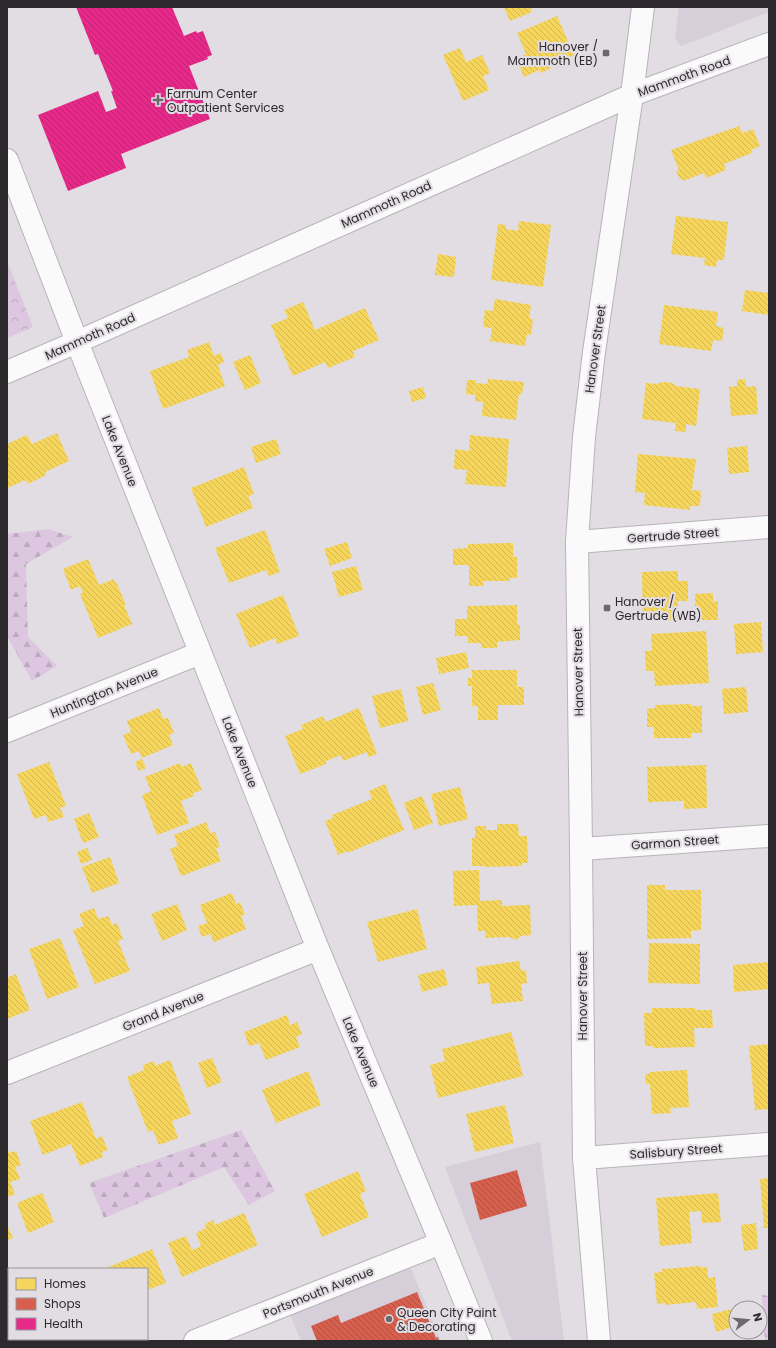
<svg xmlns="http://www.w3.org/2000/svg" width="776" height="1348" font-family="Poppins,sans-serif">
<style>
.built{fill:#d6ced8}
.forest{fill:url(#forest-firs)}
.park{fill:url(#park-crowns)}
.homes{fill:url(#homes-back-hatch)}
.shops{fill:url(#shops-back-hatch)}
.health{fill:url(#health-back-hatch)}
.lines{fill:none;stroke-linecap:round;stroke-linejoin:round}
.minor-casing{stroke:#b7b4b8;stroke-width:24}
.major-casing{stroke:#b7b4b8;stroke-width:24}
.minor{stroke:#fafafb;stroke-width:22}
.major{stroke:#fafafb;stroke-width:22}
.poi-dot{fill:#6b696c;stroke:#e2dce3;stroke-width:1.5}
.labels{text-anchor:middle;dominant-baseline:central;stroke-width:4;stroke-linejoin:round;paint-order:stroke}
.poi-label{font-size:12px;fill:#2c2a2c;stroke:#e2dce3;text-anchor:start}
.street-label{font-size:12px;fill:#2c2a2c;stroke:#e2dce3}
</style>
<defs>
<pattern id="forest-firs" width="22" height="20" patternUnits="userSpaceOnUse"><rect width="22" height="20" fill="#dcc6e0"/><path d="M5 1l3.5 6h-7zM16 11l3.5 6h-7z" fill="#bdaac0"/></pattern>
<pattern id="park-crowns" width="20" height="18" patternUnits="userSpaceOnUse"><rect width="20" height="18" fill="#dcc6e0"/><path d="M2 6a3 3 0 1 1 6 0M12 15a3 3 0 1 1 6 0" fill="none" stroke="#bdaac0"/></pattern>
<pattern id="homes-back-hatch" width="6" height="6" patternUnits="userSpaceOnUse"><rect width="6" height="6" fill="#f6d55c"/><path d="M-1 5l2 2M0 0l6 6M5-1l2 2" fill="none" stroke="#d3b750"/></pattern>
<pattern id="shops-back-hatch" width="6" height="6" patternUnits="userSpaceOnUse"><rect width="6" height="6" fill="#d6604d"/><path d="M-1 5l2 2M0 0l6 6M5-1l2 2" fill="none" stroke="#ae4f40"/></pattern>
<pattern id="health-back-hatch" width="6" height="6" patternUnits="userSpaceOnUse"><rect width="6" height="6" fill="#e7298a"/><path d="M-1 5l2 2M0 0l6 6M5-1l2 2" fill="none" stroke="#bb2371"/></pattern>
</defs>
<rect width="100%" height="100%" fill="#e1dde2"/>
<g class="built">
<polygon points="679,7 769,7 769,12 681,46 675,38"/>
<polygon points="540,1142 564,1341 512,1341 445,1167"/>
<polygon points="402,1247 441,1341 301,1341 283,1297"/>
</g>
<g class="forest">
<polygon points="48,529 73,537 26,564 28,637 57,666 32,681 7,636 7,534"/>
<polygon points="241,1130 275,1191 249,1205 224,1167 104,1218 89,1183"/>
<polygon points="762,1295 769,1296 769,1341 765,1341"/>
</g>
<polygon class="park" points="7,261 33,327 7,338"/>
<g class="homes">
<polygon points="507,7 530,7 532,12 510,21 504,8"/>
<polygon points="557,16 574,55 550,66 551,68 541,73 539,70 524,77 516,59 526,54 517,33"/>
<polygon points="460,48 466,62 482,55 490,73 483,76 489,90 463,101 443,55"/>
<polygon points="739,126 741,131 742,130 743,133 753,129 760,146 751,150 752,153 724,164 726,170 706,178 704,173 683,181 682,178 680,179 676,171 679,170 671,150"/>
<polygon points="676,216 728,222 724,260 717,260 716,267 704,265 705,258 671,254"/>
<polygon points="519,221 551,225 543,287 491,280 498,224 506,225 506,229 518,231"/>
<polygon points="438,254 456,257 454,277 435,275"/>
<polygon points="745,290 769,293 769,315 742,311"/>
<polygon points="495,299 531,305 529,318 533,319 531,335 527,334 525,346 490,341 492,328 483,327 485,310 493,311"/>
<polygon points="303,302 315,330 365,308 379,340 353,351 355,357 328,368 325,362 293,376 271,325 288,318 284,310"/>
<polygon points="664,305 718,312 716,326 724,328 722,341 713,340 711,351 659,344"/>
<polygon points="209,342 214,356 221,353 224,362 218,365 225,386 163,409 150,371 189,357 187,350"/>
<polygon points="250,355 261,383 245,390 233,362"/>
<polygon points="488,379 524,382 522,394 519,394 516,420 482,416 483,402 475,401 476,383 487,384"/>
<polygon points="745,379 746,387 756,386 758,414 731,416 729,387 737,386 737,380"/>
<polygon points="467,380 476,380 475,395 466,394"/>
<polygon points="661,382 673,383 675,386 700,389 696,426 686,424 686,432 675,431 676,423 642,419 646,383 658,384"/>
<polygon points="423,387 426,398 412,402 409,391"/>
<polygon points="57,433 69,461 45,472 46,475 28,484 26,480 7,488 7,444 27,435 32,444"/>
<polygon points="470,435 509,439 506,487 465,484 467,470 454,469 455,449 469,451"/>
<polygon points="276,439 281,454 256,463 251,447"/>
<polygon points="747,446 749,472 729,474 727,448"/>
<polygon points="638,454 696,459 692,490 701,491 700,506 690,506 690,510 644,505 645,493 635,492"/>
<polygon points="244,467 254,494 248,496 253,508 206,527 191,488"/>
<polygon points="265,530 280,572 269,576 266,570 229,583 215,548"/>
<polygon points="347,542 352,558 330,566 324,549"/>
<polygon points="513,543 513,557 517,557 517,578 510,578 510,581 483,581 483,586 469,586 469,565 453,565 453,549 468,548 468,544"/>
<polygon points="88,559 99,585 114,579 115,583 116,582 126,605 124,605 132,624 98,638 80,594 83,593 80,586 71,590 63,569"/>
<polygon points="356,566 363,590 339,597 332,572"/>
<polygon points="678,571 678,581 688,581 688,601 678,601 678,620 643,621 642,572"/>
<polygon points="713,593 713,602 718,601 718,620 695,620 695,594"/>
<polygon points="283,595 299,636 277,644 275,638 250,648 236,614"/>
<polygon points="517,605 517,625 520,625 520,640 497,642 497,648 481,648 481,643 468,643 468,636 455,636 455,619 467,619 467,606"/>
<polygon points="761,622 763,652 736,654 734,624"/>
<polygon points="706,631 709,683 655,686 654,671 646,671 645,651 652,651 651,634"/>
<polygon points="466,652 469,668 439,674 436,658"/>
<polygon points="472,670 517,670 517,687 524,687 524,705 498,705 498,720 478,720 478,706 472,706 472,686 468,686 468,678 472,678"/>
<polygon points="433,683 441,710 423,715 416,687"/>
<polygon points="746,687 748,712 724,714 722,689"/>
<polygon points="401,689 408,721 380,728 372,696"/>
<polygon points="691,704 691,706 702,706 702,733 691,733 692,738 654,738 654,727 647,727 647,709 655,708 655,705"/>
<polygon points="159,708 163,719 168,718 174,733 169,735 173,745 142,758 139,751 131,754 123,735 131,732 127,721"/>
<polygon points="359,708 377,754 368,757 367,752 343,761 341,755 326,761 326,764 300,774 285,736 303,729 301,725 323,716 325,722"/>
<polygon points="142,759 146,768 139,771 135,762"/>
<polygon points="49,762 66,806 60,808 64,817 48,822 46,815 34,819 17,774"/>
<polygon points="180,763 182,767 191,763 202,790 193,793 194,796 181,801 189,823 157,835 142,795 151,791 145,777"/>
<polygon points="706,765 707,808 684,809 684,801 648,802 647,767"/>
<polygon points="385,784 404,830 347,853 347,851 338,855 325,821 333,818 332,815 372,799 369,791"/>
<polygon points="460,787 468,819 439,826 431,794"/>
<polygon points="422,796 433,823 414,830 404,803"/>
<polygon points="89,813 99,837 83,843 74,819"/>
<polygon points="206,822 210,833 215,832 220,847 216,848 221,861 181,876 170,849 178,846 174,835"/>
<polygon points="497,824 518,824 519,836 527,836 528,863 522,863 522,866 484,867 484,866 472,866 472,838 475,838 475,826 486,826 486,830 497,830"/>
<polygon points="87,848 92,860 81,864 77,852"/>
<polygon points="110,857 119,883 92,893 82,867"/>
<polygon points="479,870 480,901 502,900 502,906 530,905 531,935 521,936 516,940 509,937 486,938 485,931 478,931 477,905 454,906 453,871"/>
<polygon points="647,885 665,885 665,890 701,890 701,930 691,931 691,938 647,939"/>
<polygon points="232,893 236,904 240,902 245,914 241,916 246,929 214,942 210,934 202,937 198,926 207,923 200,905"/>
<polygon points="177,904 187,930 162,941 151,914"/>
<polygon points="94,908 98,919 108,916 112,925 117,923 123,939 118,941 130,971 95,984 73,930 84,926 79,914"/>
<polygon points="417,909 427,949 378,962 367,922"/>
<polygon points="60,938 79,987 47,999 29,949"/>
<polygon points="649,943 700,944 700,984 648,983"/>
<polygon points="519,961 521,971 526,970 527,983 521,984 523,1001 492,1004 489,983 478,984 476,967"/>
<polygon points="769,962 769,989 734,992 733,965"/>
<polygon points="444,969 448,985 422,992 418,975"/>
<polygon points="16,974 30,1010 7,1019 7,978"/>
<polygon points="652,1008 695,1008 696,1010 712,1010 713,1028 694,1028 695,1047 654,1048 653,1046 645,1046 644,1013 652,1013"/>
<polygon points="287,1015 290,1025 297,1022 302,1034 296,1037 300,1047 266,1060 259,1043 249,1046 244,1032"/>
<polygon points="511,1032 523,1076 438,1098 430,1065 445,1061 442,1049"/>
<polygon points="769,1044 769,1109 755,1110 749,1046"/>
<polygon points="212,1058 222,1082 207,1088 198,1063"/>
<polygon points="170,1060 191,1114 172,1121 178,1138 159,1145 153,1130 148,1132 127,1077 144,1070 143,1065 154,1061 155,1066"/>
<polygon points="687,1070 689,1107 670,1108 671,1113 652,1114 650,1084 646,1084 645,1074 649,1074 649,1072"/>
<polygon points="308,1071 321,1105 276,1123 262,1090"/>
<polygon points="82,1102 96,1139 102,1136 108,1150 102,1152 103,1157 80,1166 71,1144 43,1155 30,1121"/>
<polygon points="505,1105 514,1143 475,1152 466,1114"/>
<polygon points="7,1149 9,1153 16,1151 21,1165 15,1167 20,1179 10,1182 15,1194 7,1197"/>
<polygon points="358,1171 366,1191 360,1194 369,1217 322,1237 304,1194"/>
<polygon points="769,1178 769,1228 764,1228 760,1179"/>
<polygon points="42,1193 54,1222 28,1233 17,1203"/>
<polygon points="718,1193 721,1222 702,1223 701,1211 689,1212 692,1243 660,1246 656,1198"/>
<polygon points="244,1213 258,1245 182,1277 168,1243 186,1236 192,1250 201,1246 196,1233 206,1228 205,1224 213,1220 215,1225"/>
<polygon points="756,1223 758,1249 744,1251 741,1225"/>
<polygon points="7,1225 13,1238 7,1240"/>
<polygon points="152,1249 166,1283 147,1290 147,1269 104,1269"/>
<polygon points="701,1266 701,1268 707,1267 708,1278 715,1277 718,1307 697,1309 696,1302 665,1305 665,1303 657,1304 654,1273 662,1272 662,1269"/>
<polygon points="736,1308 736,1326 716,1332 712,1314"/>
</g>
<g class="shops">
<polygon points="517,1170 527,1206 480,1220 470,1183"/>
<polygon points="417,1292 436,1338 438,1337 439,1341 317,1341 311,1326 338,1315 341,1323"/>
</g>
<polygon class="health" points="76,7 172,7 184,36 196,31 197,33 203,31 212,55 207,57 208,59 189,66 210,119 121,154 126,168 68,191 38,115 98,91 106,112 117,108 111,91 113,91 98,54 95,55"/>
<g class="lines">
<defs>
<g id="minor">
<polyline points="632,95 643,7"/>
<polyline points="7,160 77,342 318,949 441,1243 481,1341"/>
<polyline points="577,542 769,527"/>
<polyline points="7,731 200,653"/>
<polyline points="581,849 769,836"/>
<polyline points="7,1073 318,949"/>
<polyline points="584,1158 769,1144"/>
<polyline points="195,1341 441,1243"/>
</g>
<g id="major">
<polyline points="7,372 77,342 632,95 769,44"/>
<polyline points="599,1341 584,1158 581,849 577,542 584,437 594,352 632,95"/>
</g>
</defs>
<use href="#minor" class="minor-casing"/>
<use href="#major" class="major-casing"/>
<use href="#minor" class="minor"/>
<use href="#major" class="major"/>
</g>
<g class="poi-dot">
<rect x="602" y="49" width="8" height="8" rx="2"/>
<path d="M156 94h4v4h4v4h-4v4h-4v-4h-4v-4h4z"/>
<rect x="603" y="604" width="8" height="8" rx="2"/>
<circle cx="389" cy="1319" r="4"/>
</g>
<g class="labels">
<g class="poi-label">
<text x="598" y="46" text-anchor="end">Hanover /<tspan x="598" dy="14">Mammoth (EB)</tspan></text>
<text x="167" y="93">Farnum Center<tspan x="167" dy="14">Outpatient Services</tspan></text>
<text x="615" y="601">Hanover /<tspan x="615" dy="14">Gertrude (WB)</tspan></text>
<text x="397" y="1312">Queen City Paint<tspan x="397" dy="14">&amp; Decorating</tspan></text>
</g>
<g class="street-label">
<text transform="translate(684 76) rotate(-20)">Mammoth Road</text>
<text transform="translate(386 204) rotate(-24)">Mammoth Road</text>
<text transform="translate(90 336) rotate(-24)">Mammoth Road</text>
<text transform="translate(595 349) rotate(-82)">Hanover Street</text>
<text transform="translate(120 451) rotate(68)">Lake Avenue</text>
<text transform="translate(673 535) rotate(-4)">Gertrude Street</text>
<text transform="translate(578 672) rotate(-91)">Hanover Street</text>
<text transform="translate(104 692) rotate(-22)">Huntington Avenue</text>
<text transform="translate(240 752) rotate(68)">Lake Avenue</text>
<text transform="translate(675 842) rotate(-4)">Garmon Street</text>
<text transform="translate(582 996) rotate(-90)">Hanover Street</text>
<text transform="translate(163 1011) rotate(-22)">Grand Avenue</text>
<text transform="translate(361 1052) rotate(67)">Lake Avenue</text>
<text transform="translate(676 1151) rotate(-4)">Salisbury Street</text>
<text transform="translate(318 1292) rotate(-22)">Portsmouth Avenue</text>
</g>
</g>
<rect width="776" height="1348" fill="none" stroke="#2c2a2c" stroke-width="16"/>
<rect x="8" y="1268" width="140" height="72" fill="#e2dce3" stroke="#99959a"/>
<rect x="16" y="1278" width="20" height="12" fill="#f6d55c" stroke="#99959a"/>
<text x="44" y="1288" font-size="12" fill="#2c2a2c">Homes</text>
<rect x="16" y="1298" width="20" height="12" fill="#d6604d" stroke="#99959a"/>
<text x="44" y="1308" font-size="12" fill="#2c2a2c">Shops</text>
<rect x="16" y="1318" width="20" height="12" fill="#e7298a" stroke="#99959a"/>
<text x="44" y="1328" font-size="12" fill="#2c2a2c">Health</text>
<g transform="translate(748 1320) rotate(74)"><circle r="19" fill="#e2dce3" stroke="#99959a"/>
<path d="M0-3L7 15L0 10L-7 15Z" fill="#6b696c"/>
<text y="-6" font-size="11" font-weight="bold" text-anchor="middle" fill="#2c2a2c">N</text>
</g>
</svg>
